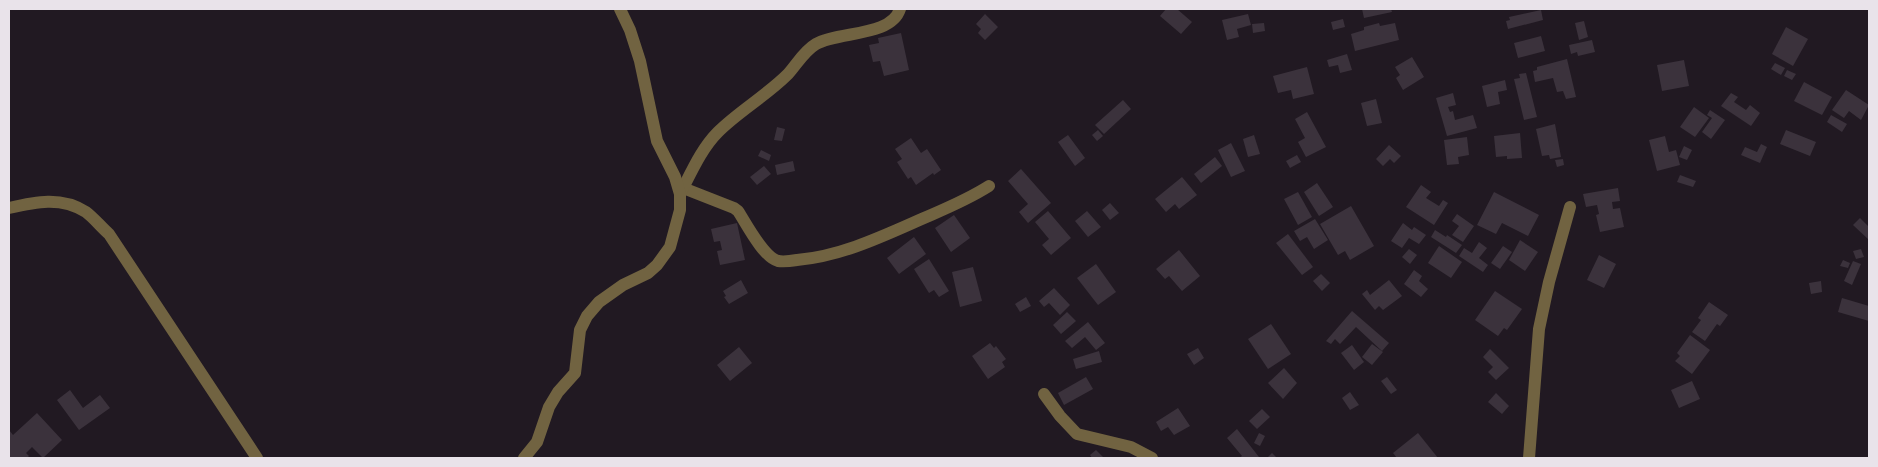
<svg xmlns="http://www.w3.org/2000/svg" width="1878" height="467" font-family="Rubik,sans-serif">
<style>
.building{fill:#3b323c}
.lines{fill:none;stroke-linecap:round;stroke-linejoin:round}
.minor{stroke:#716341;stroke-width:12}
</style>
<rect width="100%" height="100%" fill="#211922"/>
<g class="building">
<polygon points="1166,9 1177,9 1192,22 1181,34 1160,16"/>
<polygon points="1362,9 1391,9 1392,12 1364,18"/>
<polygon points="1541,10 1543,20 1508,29 1506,21 1510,20 1509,17"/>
<polygon points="985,14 998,27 985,40 978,33 981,29 976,24"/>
<polygon points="1248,14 1251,25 1237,29 1239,37 1227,40 1222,20"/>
<polygon points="1343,19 1345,27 1333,30 1331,22"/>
<polygon points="1584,21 1588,37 1579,40 1575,23"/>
<polygon points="1264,23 1265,31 1253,33 1252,24"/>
<polygon points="1379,23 1380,26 1395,23 1399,40 1355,51 1351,34 1364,30 1364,27"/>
<polygon points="1786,27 1808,39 1793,66 1772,54"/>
<polygon points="901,33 909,70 884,76 880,61 873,62 869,45 879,43 878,38"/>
<polygon points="1541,36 1545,51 1518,58 1514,43"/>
<polygon points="1592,40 1595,52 1578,56 1577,52 1571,54 1569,45"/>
<polygon points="1347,54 1352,70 1340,73 1338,65 1329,67 1327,60"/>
<polygon points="1412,57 1424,77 1403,90 1396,78 1400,75 1395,67"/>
<polygon points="1567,59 1576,97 1566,99 1563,91 1557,92 1553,78 1535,82 1533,71 1537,70 1537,67"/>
<polygon points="1684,60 1689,86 1662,91 1657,65"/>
<polygon points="1775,63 1785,68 1781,75 1771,69"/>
<polygon points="1307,67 1314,94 1293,99 1291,90 1278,93 1273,76"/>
<polygon points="1787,70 1796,74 1792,80 1784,76"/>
<polygon points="1526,73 1537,117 1524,120 1514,79 1520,78 1519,74"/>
<polygon points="1505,80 1507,90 1498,92 1500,104 1487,107 1482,86"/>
<polygon points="1804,82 1832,97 1822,115 1794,101"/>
<polygon points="1846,90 1869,105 1861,120 1849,111 1844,118 1832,110"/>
<polygon points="1453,93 1456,105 1448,107 1450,112 1453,111 1455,120 1473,115 1477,128 1447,136 1436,98"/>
<polygon points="1731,93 1738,97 1734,102 1746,110 1750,105 1760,113 1751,126 1721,106"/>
<polygon points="1376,99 1382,123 1367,126 1361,103"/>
<polygon points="1123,100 1131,109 1104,134 1095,125"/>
<polygon points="1694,107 1709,118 1695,137 1680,127"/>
<polygon points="1710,110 1725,120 1711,139 1702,132 1712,118 1707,115"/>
<polygon points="1307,112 1326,147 1306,157 1298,142 1305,138 1295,119"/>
<polygon points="1831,115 1847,124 1842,132 1827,122"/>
<polygon points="1555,124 1561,157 1550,159 1549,155 1542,156 1536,129"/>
<polygon points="777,127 785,129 782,141 774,140"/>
<polygon points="1098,130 1103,136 1097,141 1092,135"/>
<polygon points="1786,130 1816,142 1810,156 1780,144"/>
<polygon points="1520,133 1522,158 1507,159 1507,156 1496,157 1494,136"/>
<polygon points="1068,135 1085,158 1075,166 1058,142"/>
<polygon points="1254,135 1260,154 1248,157 1243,139"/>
<polygon points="1665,136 1669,152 1676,150 1680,165 1657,171 1649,140"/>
<polygon points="1467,137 1469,155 1458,157 1459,164 1447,165 1444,140"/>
<polygon points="911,138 921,153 927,149 941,170 934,175 933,173 916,185 911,177 908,179 897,162 902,159 895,149"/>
<polygon points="1231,143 1245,171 1231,177 1218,150"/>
<polygon points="1761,144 1767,147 1760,163 1741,155 1745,147 1757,152"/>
<polygon points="1389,145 1401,156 1394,163 1390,159 1383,166 1376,159"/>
<polygon points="1684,146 1692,150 1687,160 1679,157"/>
<polygon points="761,150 771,155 769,161 758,156"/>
<polygon points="1297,155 1301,162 1290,168 1286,161"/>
<polygon points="1215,157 1222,166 1201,183 1194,174"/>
<polygon points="1563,159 1564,165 1557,167 1555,160"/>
<polygon points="793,161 795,171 777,175 775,165"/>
<polygon points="764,166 771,174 757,185 750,177"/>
<polygon points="1021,169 1051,203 1028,223 1019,212 1028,204 1008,181"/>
<polygon points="1680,175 1696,181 1693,187 1677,182"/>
<polygon points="1182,177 1197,195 1179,209 1175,204 1166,212 1155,199"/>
<polygon points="1317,183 1333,207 1319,216 1304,192"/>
<polygon points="1421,185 1431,192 1426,198 1439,206 1443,200 1448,203 1434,225 1406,207"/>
<polygon points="1618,188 1620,201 1612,202 1613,209 1620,208 1624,227 1600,232 1596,215 1599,214 1597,205 1586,207 1583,194"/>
<polygon points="1298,192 1312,217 1298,225 1284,199"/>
<polygon points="1494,192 1539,215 1528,236 1502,223 1496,234 1477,225"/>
<polygon points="1110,203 1119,213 1110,220 1102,210"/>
<polygon points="1351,206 1374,246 1350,260 1345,251 1338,255 1320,224"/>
<polygon points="1048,211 1071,238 1051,255 1042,245 1049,239 1035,222"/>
<polygon points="1087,211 1101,227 1088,237 1075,221"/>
<polygon points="1457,214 1474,226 1463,242 1452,235 1459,226 1452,221"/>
<polygon points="954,215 970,238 951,252 935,228"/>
<polygon points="1860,218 1869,227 1869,240 1853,225"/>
<polygon points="1315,219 1328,240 1314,249 1307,237 1300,241 1294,231"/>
<polygon points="737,223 745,260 720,265 717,251 722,250 720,241 714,242 711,229"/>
<polygon points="1403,223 1412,230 1414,227 1426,235 1419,244 1409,238 1402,248 1391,241"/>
<polygon points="1435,230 1446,237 1447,235 1462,245 1456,253 1431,237"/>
<polygon points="1288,234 1313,267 1302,275 1276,243"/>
<polygon points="914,237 926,254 899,274 887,258"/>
<polygon points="1520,240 1538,252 1525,271 1509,260"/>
<polygon points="1479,242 1487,248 1479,258 1488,265 1483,272 1459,256 1464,248 1472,253"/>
<polygon points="1439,246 1462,262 1451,278 1428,263"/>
<polygon points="1503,246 1512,252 1500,269 1491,263"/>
<polygon points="1409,249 1417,255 1410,264 1402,257"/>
<polygon points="1861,249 1864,257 1856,259 1853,251"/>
<polygon points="1179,250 1200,276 1182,291 1169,276 1165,279 1156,269"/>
<polygon points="1599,255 1616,264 1604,288 1587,280"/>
<polygon points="929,259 949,291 939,297 934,290 929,293 914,269"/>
<polygon points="1843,260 1850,263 1848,268 1840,266"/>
<polygon points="1853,261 1861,264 1852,285 1844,281"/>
<polygon points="1096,264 1116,292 1098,305 1077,278"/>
<polygon points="973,267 982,301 960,307 952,272"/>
<polygon points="1414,270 1422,276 1419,281 1428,289 1421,297 1404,284"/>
<polygon points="1321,274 1330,283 1322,291 1313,281"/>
<polygon points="741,280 748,293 729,304 724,297 726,296 723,291"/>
<polygon points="1389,280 1402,296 1383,310 1379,306 1375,310 1362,294 1367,290 1370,295"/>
<polygon points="1821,281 1822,292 1811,294 1809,283"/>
<polygon points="1054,288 1070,305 1060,315 1049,303 1044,307 1039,301"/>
<polygon points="1495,291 1522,309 1507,330 1504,328 1498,336 1475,320"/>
<polygon points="1026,297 1031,306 1020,312 1015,304"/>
<polygon points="1842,298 1869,306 1869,321 1838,312"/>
<polygon points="1709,302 1728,315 1720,326 1717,324 1705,341 1692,332 1701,320 1698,318"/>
<polygon points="1352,311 1389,343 1382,351 1356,327 1340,344 1335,339 1331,344 1326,341"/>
<polygon points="1067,312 1076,321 1061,334 1053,325"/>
<polygon points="1088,322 1105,343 1096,350 1085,337 1072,348 1065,341"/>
<polygon points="1271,324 1291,354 1268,369 1248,339"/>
<polygon points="1690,335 1710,350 1692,374 1675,361 1680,356 1677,353"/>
<polygon points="990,343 994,348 996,346 1006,359 1002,362 1005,367 988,379 972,356"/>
<polygon points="1372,344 1383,352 1372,365 1362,357"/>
<polygon points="1352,345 1364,362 1354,370 1341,353"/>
<polygon points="739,347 752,363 730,381 717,365"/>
<polygon points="1198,348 1204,358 1194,365 1187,354"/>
<polygon points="1490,349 1509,368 1496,380 1488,372 1493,367 1483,357"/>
<polygon points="1099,351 1102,362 1076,369 1073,359"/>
<polygon points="1284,368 1297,383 1283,399 1268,383"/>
<polygon points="1086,377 1093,389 1064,405 1058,393"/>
<polygon points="1387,377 1397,390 1391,394 1381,381"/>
<polygon points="1692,381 1700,399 1679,408 1671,390"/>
<polygon points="70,390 83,408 100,395 110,408 79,430 57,400"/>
<polygon points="1350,392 1359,405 1350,410 1342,398"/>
<polygon points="1496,393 1509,406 1502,414 1488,402"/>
<polygon points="1178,408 1190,426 1174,435 1168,427 1161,431 1156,422"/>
<polygon points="1262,409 1270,417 1257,429 1249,421"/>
<polygon points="37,413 62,440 43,458 32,447 26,453 29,456 27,458 9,458 9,430 13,435"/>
<polygon points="1237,429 1259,457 1258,458 1239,458 1242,456 1227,438"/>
<polygon points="1259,433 1265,436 1260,446 1254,443"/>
<polygon points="1418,433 1438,458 1397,458 1393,453"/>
<polygon points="1096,450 1104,458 1092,458 1090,455"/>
<polygon points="1272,453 1277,458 1267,458"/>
</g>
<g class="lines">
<g class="minor">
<path d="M 683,188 L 734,208 L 738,211 C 746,223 763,257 778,261 C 784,262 791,261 797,260 C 842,256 883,236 924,218 C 947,208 967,200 989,186"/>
<path d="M 680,194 C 691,173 701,149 718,132 C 739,111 766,96 788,74 C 797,64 804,51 816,44 C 839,31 891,37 900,9"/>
<path d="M 9,208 C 35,202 61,196 86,212 C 94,218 101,227 109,234 L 257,458"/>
<polyline points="1044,394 1060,416 1077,434 1131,447 1152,458"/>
<polyline points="524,458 537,442 549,407 558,392 575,373 580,330 587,316 599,302 623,285 648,273 657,265 670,247 680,210 680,194 675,177 657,141 640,61 630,30 620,9"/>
<polyline points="1529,458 1539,329 1549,282 1570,207"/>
</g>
</g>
<rect width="1878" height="467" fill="none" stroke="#e9e3ea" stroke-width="20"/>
</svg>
